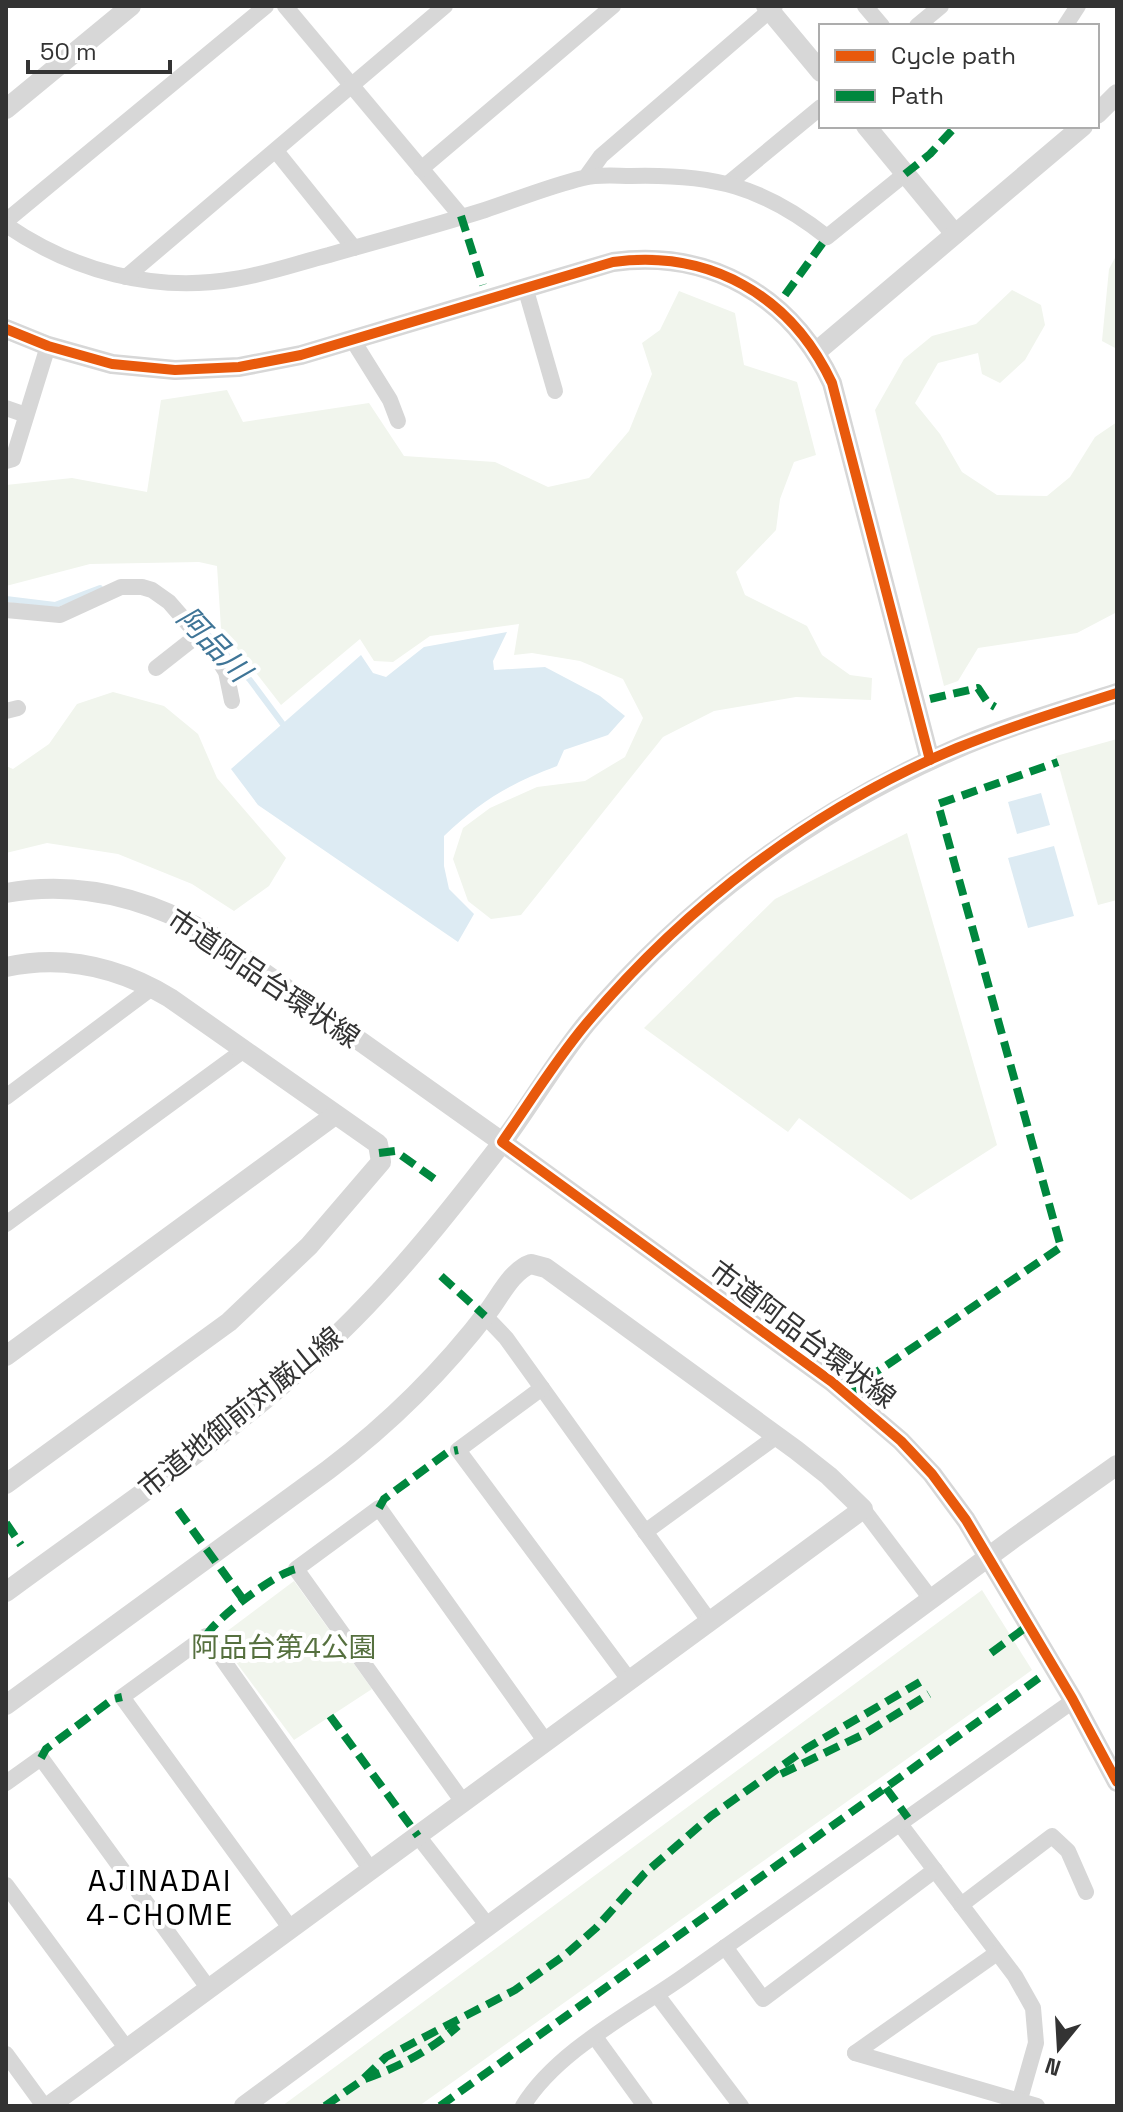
<svg xmlns="http://www.w3.org/2000/svg" width="1123" height="2112" font-family="'Space Grotesk','Noto Sans JP',sans-serif">
<style>
.green{fill:#f1f5ed}
.water{fill:#ddebf3}
.lines{fill:none;stroke-linecap:round;stroke-linejoin:round}
.stream{stroke:#ddebf3;stroke-width:6}
.minor{stroke:#d7d7d7;stroke-width:16}
.tertiary{stroke:#d7d7d7;stroke-width:20}
.quiet{stroke:#00873e;stroke-width:8;stroke-dasharray:16 8;stroke-linecap:butt}
.cycleway-casing{stroke:#fff;stroke-width:15}
.cycleway{stroke:#e8590c;stroke-width:10}
.labels{text-anchor:middle;dominant-baseline:central;stroke-width:8;stroke-linejoin:round;paint-order:stroke}
.street-label{font-size:28px;fill:#333;stroke:#fff}
.park-label{font-size:28px;fill:#56703f;stroke:#fff}
.water-label{font-size:30px;font-style:italic;fill:#3f7597;stroke:#fff}
.neighbourhood-label{font-size:30px;letter-spacing:2px;fill:#000;stroke:#fff}
</style>
<rect width="100%" height="100%" fill="#fff"/>
<g class="green">
<polygon points="1117,254 1117,349 1102,341 1109,269"/>
<polygon points="1012,290 1041,305 1045,325 1025,360 1000,383 982,374 978,353 938,363 915,403 940,434 962,472 997,495 1047,496 1070,477 1095,437 1117,422 1117,612 1077,633 978,648 958,681 944,686 875,410 904,359 932,336 976,324"/>
<polygon points="679,291 735,313 744,365 797,382 816,455 794,462 780,499 776,530 736,572 745,595 807,626 822,655 850,675 872,678 871,700 796,697 714,711 663,737 521,915 491,919 468,901 453,859 463,828 490,808 537,787 585,781 625,757 643,718 623,679 580,661 532,653 514,655 519,624 430,636 393,662 374,661 360,639 281,705 221,628 217,566 199,562 90,564 6,586 6,485 72,478 147,492 161,400 227,390 243,422 369,403 404,456 495,462 548,487 589,478 629,431 652,374 642,343 660,330"/>
<polygon points="113,692 164,706 198,734 217,778 286,858 269,886 234,911 192,884 118,854 47,843 6,853 6,766 13,769 49,744 77,704"/>
<polygon points="1117,739 1117,900 1098,905 1056,756"/>
<polygon points="907,833 997,1145 911,1200 799,1118 788,1132 644,1028 775,899"/>
<polygon points="294,1581 372,1689 294,1740 218,1638"/>
<polygon points="982,1590 1032,1670 419,2106 282,2106"/>
</g>
<g class="water">
<path d="M 507,632 L 493,661 L 494,670 L 545,667 L 600,696 L 625,716 L 608,735 L 564,750 L 557,766 C 509,784 481,801 444,836 L 444,866 L 449,889 L 474,914 L 458,942 L 258,805 L 231,769 L 361,655 L 373,673 L 386,677 L 424,647 Z"/>
<polygon points="1041,793 1050,825 1017,834 1008,802"/>
<polygon points="1054,846 1074,916 1028,928 1008,858"/>
</g>
<g class="lines">
<g class="stream">
<polyline points="6,599 55,605 100,588"/>
<polyline points="200,626 250,680 285,727"/>
</g>
<g class="minor">
<polyline points="285,6 461,216"/>
<polyline points="865,6 882,26"/>
<polyline points="917,26 941,6"/>
<polyline points="1065,26 1078,6"/>
<polyline points="276,151 354,248"/>
<polyline points="421,169 613,6"/>
<polyline points="586,177 601,156 775,6"/>
<polyline points="729,183 821,107"/>
<polyline points="6,221 266,6"/>
<path d="M 6,225 C 73,271 154,293 235,279 C 267,274 298,263 329,255 C 381,240 434,226 485,210 C 518,199 550,186 583,178 C 598,174 616,176 631,176 C 713,174 763,186 827,237 L 905,174"/>
<polyline points="126,277 445,6"/>
<polyline points="525,287 555,391"/>
<polyline points="352,339 390,400 398,421"/>
<polyline points="6,408 26,415"/>
<polyline points="6,461 13,459 48,346"/>
<polyline points="6,610 60,615 121,587 142,587 152,590 169,602 216,656 226,672 232,701"/>
<polyline points="156,668 198,635"/>
<polyline points="6,711 18,708"/>
<polyline points="6,1097 153,987"/>
<polyline points="6,1224 244,1050"/>
<polyline points="485,1316 506,1338 710,1622"/>
<polyline points="542,1388 458,1450 630,1681"/>
<polyline points="863,1509 931,1599"/>
<polyline points="645,1532 777,1436"/>
<polyline points="6,1783 41,1758 209,1989"/>
<polyline points="463,1802 296,1569 379,1508 546,1742"/>
<polyline points="900,1824 1015,1976 1033,2008 1036,2043 1018,2106"/>
<polyline points="418,1836 488,1926"/>
<polyline points="6,1885 127,2049"/>
<polyline points="961,1905 1052,1836 1068,1851 1086,1892"/>
<polyline points="291,1929 122,1697 206,1636 371,1870"/>
<polyline points="725,1947 763,1999 935,1870"/>
<polyline points="657,1995 741,2106"/>
<polyline points="595,2037 645,2106"/>
<polyline points="855,2053 1037,2106"/>
<polyline points="855,2053 997,1953"/>
<polyline points="6,2054 44,2106"/>
<path d="M 523,2106 C 557,2050 634,2012 687,1974 C 816,1883 944,1791 1073,1701"/>
</g>
<g class="tertiary">
<polyline points="766,6 821,72"/>
<polyline points="6,109 131,6"/>
<polyline points="1097,114 1117,94"/>
<polyline points="866,126 955,234"/>
<path d="M 6,329 L 48,346 L 112,364 L 175,370 L 239,367 L 301,355 L 613,262 C 710,249 791,296 832,383 L 930,760"/>
<polyline points="816,352 1083,126"/>
<path d="M 6,893 C 77,880 146,898 208,933 L 502,1142 L 832,1382 L 901,1441 L 932,1474 L 966,1520 L 1072,1698 L 1117,1782"/>
<path d="M 6,967 C 65,954 120,968 170,998 L 378,1144 L 381,1162 L 309,1246 L 229,1322 L 6,1484"/>
<polyline points="6,1356 335,1115"/>
<path d="M 6,1592 C 129,1501 260,1417 366,1306 C 415,1255 459,1199 502,1143 C 531,1104 555,1062 586,1024 C 685,906 810,813 951,751 C 1005,727 1061,711 1117,693"/>
<path d="M 6,1705 L 328,1470 C 389,1424 443,1371 490,1309 C 501,1294 513,1270 531,1264 L 546,1268 L 796,1450 L 829,1476 L 863,1509 L 49,2106"/>
<polyline points="244,2106 1014,1538 1117,1465"/>
</g>
<g class="quiet">
<polyline points="905,174 930,154 956,126"/>
<polyline points="461,216 483,285"/>
<polyline points="785,295 827,237"/>
<polyline points="930,699 978,688 988,703 995,707"/>
<polyline points="379,1153 395,1151 436,1180"/>
<polyline points="441,1276 485,1316"/>
<polyline points="850,1396 862,1382 1061,1247 938,804 1058,762"/>
<polyline points="379,1508 384,1499 448,1452 458,1450"/>
<polyline points="178,1510 245,1602"/>
<polyline points="6,1523 21,1545"/>
<path d="M 206,1636 C 216,1618 276,1573 296,1569"/>
<polyline points="991,1653 1029,1625"/>
<polyline points="330,1716 418,1836"/>
<polyline points="41,1758 46,1749 113,1699 122,1697"/>
<polyline points="781,1774 864,1734 929,1694"/>
<polyline points="886,1788 908,1818"/>
<path d="M 365,2079 C 399,2067 431,2050 458,2026"/>
<polyline points="325,2106 361,2081 386,2057 515,1990 565,1955 596,1928 644,1874 711,1816 807,1748 920,1682"/>
<polyline points="440,2106 1039,1678"/>
</g>
<defs>
<g id="cycleway">
<path d="M 6,329 L 48,346 L 112,364 L 175,370 L 239,367 L 301,355 L 613,262 C 710,249 791,296 832,383 L 930,760"/>
<path d="M 1117,693 C 1063,710 1009,727 957,748 C 813,808 686,905 586,1024 C 555,1061 530,1102 502,1142 L 832,1382 L 901,1441 L 932,1474 L 966,1520 L 1072,1698 L 1117,1782"/>
</g>
</defs>
<use href="#cycleway" class="cycleway-casing"/>
<use href="#cycleway" class="cycleway"/>
</g>
<g class="labels">
<g class="street-label">
<text transform="translate(264 978) rotate(34)">市道阿品台環状線</text>
<text transform="translate(803 1334) rotate(37)">市道阿品台環状線</text>
<text transform="translate(240 1412) rotate(-39)">市道地御前対厳山線</text>
</g>
<g class="park-label">
<text x="284" y="1647">阿品台第4公園</text>
</g>
<g class="water-label">
<text transform="translate(214 644) rotate(46)">阿品川</text>
</g>
<g class="neighbourhood-label">
<text x="160" y="1880">AJINADAI<tspan x="160" dy="34">4-CHOME</tspan></text>
</g>
</g>
<rect width="1123" height="2112" fill="none" stroke="#333333" stroke-width="16"/>
<rect x="819" y="24" width="280" height="104" fill="#ffffff" stroke="#adadad" stroke-width="2"/>
<rect x="835" y="50" width="40" height="12" fill="#e8590c" stroke="#adadad" stroke-width="2"/>
<text x="891" y="64" font-size="24" fill="#333333">Cycle path</text>
<rect x="835" y="90" width="40" height="12" fill="#00873e" stroke="#adadad" stroke-width="2"/>
<text x="891" y="104" font-size="24" fill="#333333">Path</text>
<g transform="translate(1059 2048) rotate(198)" stroke="#ffffff" stroke-width="6" paint-order="stroke">
<path d="M0-6L14 30L0 20L-14 30Z" fill="#333333"/>
<text y="-12" font-size="22" font-weight="bold" text-anchor="middle" fill="#333333">N</text>
</g>
<path d="M28 60v12h142v-12" fill="none" stroke="#333333" stroke-width="4"/>
<text x="40" y="60" font-size="24" fill="#333333" stroke="#ffffff" stroke-width="6" paint-order="stroke">50 m</text>
</svg>
